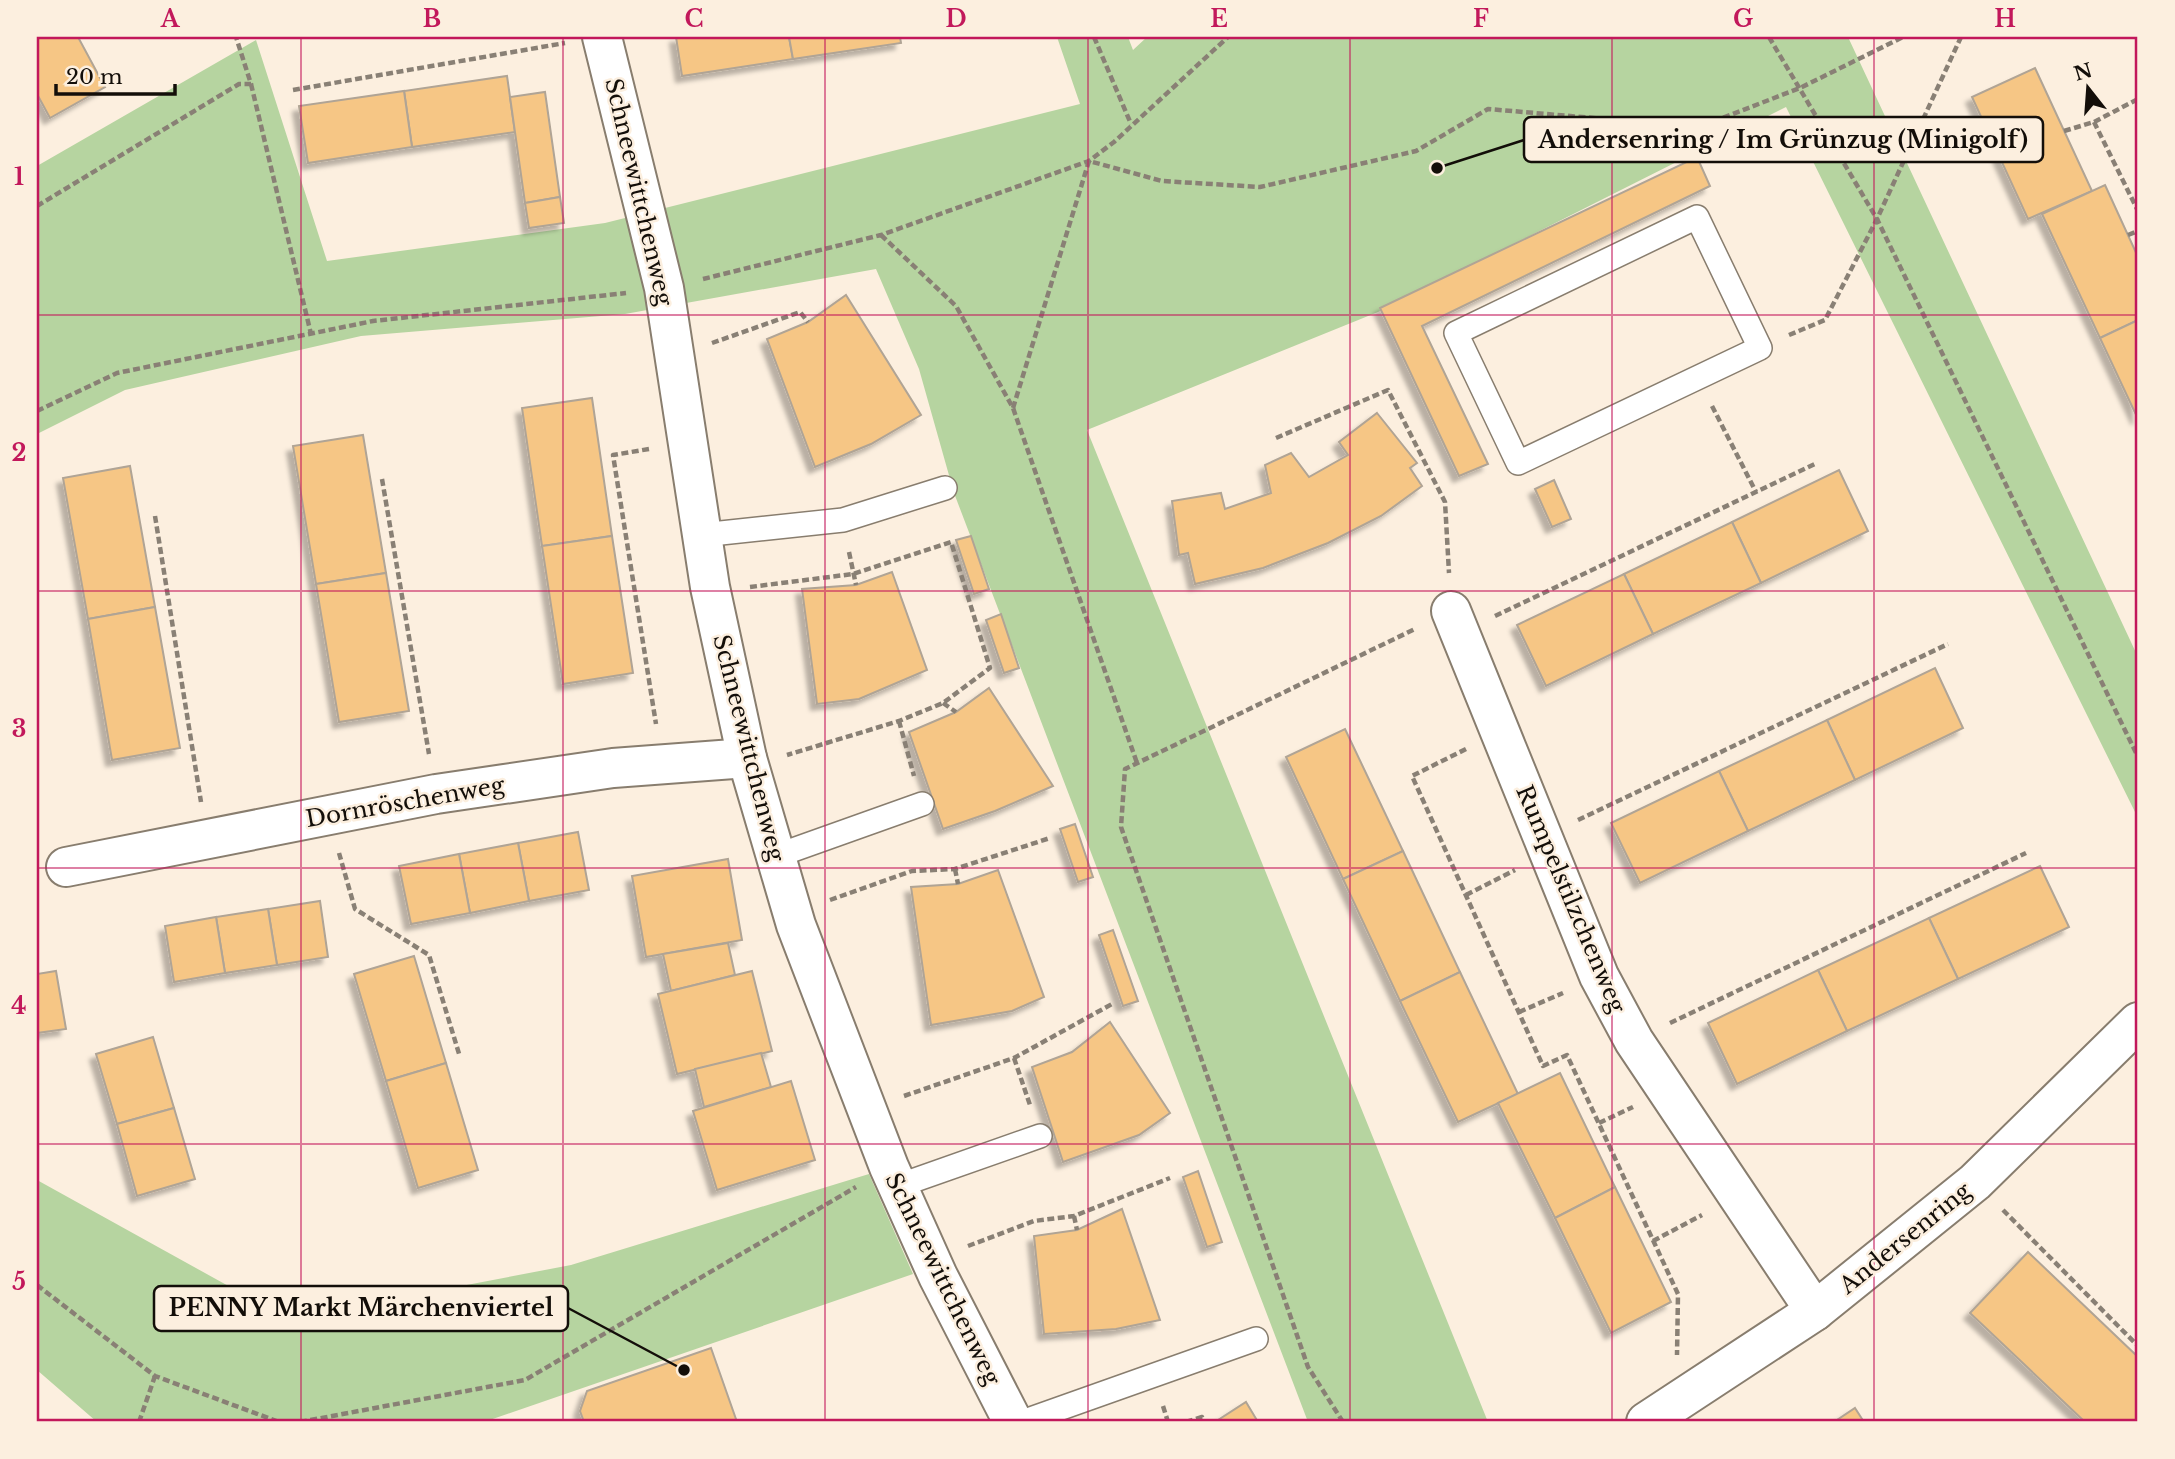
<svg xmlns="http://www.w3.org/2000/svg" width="2175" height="1459" font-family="'Libre Baskerville',serif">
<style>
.green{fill:#b6d4a0}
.building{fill:#f6c685;stroke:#b0a495;stroke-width:2;filter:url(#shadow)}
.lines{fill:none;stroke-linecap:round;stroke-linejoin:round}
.lane-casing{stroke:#887d6e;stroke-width:26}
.street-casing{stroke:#887d6e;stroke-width:42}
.path{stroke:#898075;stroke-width:4.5;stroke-dasharray:7 3.5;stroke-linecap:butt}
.lane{stroke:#fff;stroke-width:23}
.street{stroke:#fff;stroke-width:38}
.grid{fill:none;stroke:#c2185b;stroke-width:2;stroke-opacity:0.55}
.labels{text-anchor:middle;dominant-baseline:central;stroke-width:5;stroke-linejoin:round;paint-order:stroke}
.street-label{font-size:23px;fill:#130e09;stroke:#fcefdf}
.leader{fill:none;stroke:#130e09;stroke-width:2.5}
.callout-dot{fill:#130e09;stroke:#fcefdf;stroke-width:2.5}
.callout{fill:#fcefdf;stroke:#130e09;stroke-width:2.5}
.callout-label{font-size:24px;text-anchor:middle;font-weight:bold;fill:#130e09}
.neatline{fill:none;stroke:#c2185b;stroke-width:2.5}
.grid-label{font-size:23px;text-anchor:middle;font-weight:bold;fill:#c2185b}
</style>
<defs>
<filter id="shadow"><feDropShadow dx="-6" dy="6" stdDeviation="2" flood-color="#0004"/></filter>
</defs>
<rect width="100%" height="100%" fill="#fcefdf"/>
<g class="green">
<polygon points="1057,37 1128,37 1133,50 1147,37 1848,37 2138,657 2138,818 1786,107 1378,312 1087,430 1488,1422 1308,1422 954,493 919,369 876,269 625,314 361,336 125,390 37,434 37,166 256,40 327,261 605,223 1080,104"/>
<polygon points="869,1174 913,1274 484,1422 97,1422 37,1370 37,1180 288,1319 571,1265"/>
</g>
<g class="building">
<polygon points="37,37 78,37 105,87 50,118 37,94"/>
<polygon points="676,37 789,37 793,59 682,76"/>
<polygon points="789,37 900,37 901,43 793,59"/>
<polygon points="2035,68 2092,191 2028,219 1972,97"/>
<polygon points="507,76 515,132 412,147 404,91"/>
<polygon points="404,91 412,147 308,163 299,106"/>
<polygon points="545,92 560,197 525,203 510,97"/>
<polygon points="1697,157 1710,186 1422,326 1488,464 1459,476 1380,308"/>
<polygon points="2105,185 2138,257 2138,320 2100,338 2042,214"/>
<polygon points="560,197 564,223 529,228 525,203"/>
<polygon points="846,295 921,415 871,444 815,467 767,339 808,322"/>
<polygon points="2138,320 2138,419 2100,338"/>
<polygon points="592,398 612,536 542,546 522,408"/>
<polygon points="1377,413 1417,463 1410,468 1422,486 1381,516 1328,543 1263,568 1195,584 1188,553 1179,555 1172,501 1221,493 1225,509 1271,493 1265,465 1291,453 1309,477 1348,455 1339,442"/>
<polygon points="363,435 386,573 316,584 293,446"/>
<polygon points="130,466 155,607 88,619 63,478"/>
<polygon points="1839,470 1868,531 1761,583 1732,522"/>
<polygon points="1554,480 1571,519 1552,527 1535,489"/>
<polygon points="1732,522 1761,583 1653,634 1624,574"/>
<polygon points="612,536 633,673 563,684 542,546"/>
<polygon points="971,536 989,589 974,594 956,540"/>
<polygon points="892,572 927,670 859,699 817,704 802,589 856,585"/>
<polygon points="386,573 409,711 339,722 316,584"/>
<polygon points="1624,574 1653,634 1546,686 1517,625"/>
<polygon points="155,607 180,748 112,760 88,619"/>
<polygon points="1001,614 1019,668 1004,673 986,620"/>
<polygon points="1935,668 1963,728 1855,780 1827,720"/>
<polygon points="989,688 1053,786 995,811 943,829 909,732 956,712"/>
<polygon points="1827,720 1855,780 1748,831 1719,771"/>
<polygon points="1345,729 1403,851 1343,879 1286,757"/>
<polygon points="1719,771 1748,831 1640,883 1611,823"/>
<polygon points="1075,824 1093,877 1078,882 1060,829"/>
<polygon points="578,832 589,890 529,901 518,843"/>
<polygon points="518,843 529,901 470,913 459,854"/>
<polygon points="1403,851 1460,972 1400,1001 1343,879"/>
<polygon points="459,854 470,913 411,924 399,866"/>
<polygon points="728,859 742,940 646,957 632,876"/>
<polygon points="2040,866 2069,927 1958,979 1929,918"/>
<polygon points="998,870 1044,997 1012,1011 931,1025 911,887 958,884"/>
<polygon points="320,901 328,957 277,965 268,909"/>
<polygon points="268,909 277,965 225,973 216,917"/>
<polygon points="216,917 225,973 174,982 165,926"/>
<polygon points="1929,918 1958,979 1847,1031 1818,970"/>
<polygon points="1113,930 1138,1001 1123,1006 1099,935"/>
<polygon points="728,943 735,975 671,991 663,954"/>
<polygon points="414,956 446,1063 386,1081 354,974"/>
<polygon points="1818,970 1847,1031 1737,1084 1708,1023"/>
<polygon points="56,971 66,1029 37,1033 37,974"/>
<polygon points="752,971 772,1051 677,1074 658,994"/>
<polygon points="1460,972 1518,1094 1458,1122 1400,1001"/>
<polygon points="1110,1022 1170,1113 1139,1135 1063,1162 1032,1067 1072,1052"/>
<polygon points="153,1037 174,1108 117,1124 96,1054"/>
<polygon points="761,1053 771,1087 704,1107 695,1069"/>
<polygon points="446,1063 478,1170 418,1188 386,1081"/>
<polygon points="1560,1073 1615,1187 1555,1218 1498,1103"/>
<polygon points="791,1081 815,1160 717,1190 693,1111"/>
<polygon points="174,1108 195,1179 137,1196 117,1124"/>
<polygon points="1198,1171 1222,1242 1207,1247 1183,1177"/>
<polygon points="1615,1187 1671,1302 1611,1333 1555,1218"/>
<polygon points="1122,1209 1160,1320 1116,1329 1044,1334 1034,1236 1077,1230"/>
<polygon points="2028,1252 2138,1357 2138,1422 2085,1422 1970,1313"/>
<polygon points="711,1348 737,1422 584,1422 580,1411 587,1391"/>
<polygon points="1246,1402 1258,1422 1215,1422"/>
<polygon points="1855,1408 1864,1422 1834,1422"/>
</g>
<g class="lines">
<defs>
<g id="lane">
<polygon points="1697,217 1760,348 1518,463 1456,333"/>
<polyline points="702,535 843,520 945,488"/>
<polyline points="776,856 922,804"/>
<polyline points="898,1186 1040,1136"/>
<polyline points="1022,1422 1256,1339"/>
</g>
<g id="street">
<polyline points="602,37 664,288 710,587 747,758 796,925 889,1167 938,1276 1013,1422"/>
<polyline points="1451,611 1599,976 1634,1041 1815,1311"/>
<polyline points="66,867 436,794 613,768 747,758"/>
<polyline points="1646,1422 1815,1311 1975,1182 2138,1022"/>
</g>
</defs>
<use href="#lane" class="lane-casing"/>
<use href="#street" class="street-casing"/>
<g class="path">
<polyline points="1094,37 1131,124"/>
<polyline points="1769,37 1877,219 2138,757"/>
<polyline points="251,84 311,334"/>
<polyline points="293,90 565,43"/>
<polyline points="2094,122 2138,211"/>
<polyline points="2064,131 2094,122 2138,99"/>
<polyline points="37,206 239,84 251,84 236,37"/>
<polyline points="881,235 956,306 1013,408 1137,763"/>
<polyline points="2128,235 2138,231"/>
<polyline points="703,279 881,235 1089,161 1114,142 1228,37"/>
<polyline points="1789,335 1825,320 1877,219 1961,37"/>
<polyline points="712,343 800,312 808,322"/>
<polyline points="1712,406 1756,492"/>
<polyline points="1013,408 1089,161 1162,181 1260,187 1416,151 1488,109 1699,127 1800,88 1903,37"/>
<polyline points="37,411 117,373 373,321 626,293"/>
<polyline points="1276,438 1388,390 1445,502 1449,573"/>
<polyline points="649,449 613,455 656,724"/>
<polyline points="382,479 429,754"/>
<polyline points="155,516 201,802"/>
<polyline points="849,552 856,585"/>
<polyline points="750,587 853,574 951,542 990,668 943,703 899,721 787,755"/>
<polyline points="1495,616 1817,463"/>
<polyline points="943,703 956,712"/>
<polyline points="899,721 914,776"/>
<polyline points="1466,749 1412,776 1543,1066 1567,1055 1678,1294 1677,1355"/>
<polyline points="1578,820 1948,644"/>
<polyline points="339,853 355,909 429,955 460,1057"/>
<polyline points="955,869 958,884"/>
<polyline points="1466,895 1515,870"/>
<polyline points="830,900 912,871 955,869 1050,838"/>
<polyline points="1519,1012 1563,993"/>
<polyline points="1670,1023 2026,853"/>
<polyline points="1014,1058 1030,1105"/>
<polyline points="904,1096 1014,1058 1112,1004"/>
<polyline points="1599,1123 1633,1107"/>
<polyline points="2003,1210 2138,1346"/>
<polyline points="1074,1216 1077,1230"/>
<polyline points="1653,1241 1702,1215"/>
<polyline points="968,1246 1034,1221 1074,1216 1170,1178"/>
<polyline points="37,1285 155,1376 279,1422"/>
<polyline points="1163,1406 1168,1422"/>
<polyline points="139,1422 155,1376"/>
<polyline points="300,1422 525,1380 856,1187"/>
<polyline points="1186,1422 1202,1417 1204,1422"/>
<polyline points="1343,1422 1308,1367 1121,827 1125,769 1415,629"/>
</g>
<use href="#lane" class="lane"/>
<use href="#street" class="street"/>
</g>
<path class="grid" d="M 301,37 L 301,1422M 563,37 L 563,1422M 825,37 L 825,1422M 1088,37 L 1088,1422M 1350,37 L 1350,1422M 1612,37 L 1612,1422M 1874,37 L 1874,1422M 37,315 L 2138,315M 37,591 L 2138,591M 37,868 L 2138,868M 37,1144 L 2138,1144"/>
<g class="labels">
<g class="street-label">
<text transform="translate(639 192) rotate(77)">Schneewittchenweg</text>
<text transform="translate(749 748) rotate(76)">Schneewittchenweg</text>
<text transform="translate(405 802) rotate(-10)">Dornröschenweg</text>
<text transform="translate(1571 899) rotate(67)">Rumpelstilzchenweg</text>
<text transform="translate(1905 1238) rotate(-39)">Andersenring</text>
<text transform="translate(943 1279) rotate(64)">Schneewittchenweg</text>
</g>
</g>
<path class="leader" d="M1437 168L1524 140M684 1370L568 1308"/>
<g class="callout-dot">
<circle cx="1437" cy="168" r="7"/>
<circle cx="684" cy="1370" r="7"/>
</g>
<g class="callout">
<rect x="1524" y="117" width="519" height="45" rx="7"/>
<rect x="154" y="1286" width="414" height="45" rx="7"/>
</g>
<g class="callout-label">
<text x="1783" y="148">Andersenring / Im Grünzug (Minigolf)</text>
<text x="361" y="1316">PENNY Markt Märchenviertel</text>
</g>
<rect width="2175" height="1459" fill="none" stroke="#fcefdf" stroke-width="77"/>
<g transform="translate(2088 88) rotate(343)" stroke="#fcefdf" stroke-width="5" paint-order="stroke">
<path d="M0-5L12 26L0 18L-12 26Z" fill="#130e09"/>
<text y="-10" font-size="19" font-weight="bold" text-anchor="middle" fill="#130e09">N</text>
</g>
<path d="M56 84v10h119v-10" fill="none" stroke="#130e09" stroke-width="3.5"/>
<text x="66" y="84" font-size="21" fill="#130e09" stroke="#fcefdf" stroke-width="5" paint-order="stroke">20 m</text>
<rect x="38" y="38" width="2098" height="1382" class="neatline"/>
<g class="grid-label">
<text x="170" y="27">A</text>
<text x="432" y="27">B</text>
<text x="694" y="27">C</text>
<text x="956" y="27">D</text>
<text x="1219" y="27">E</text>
<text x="1481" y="27">F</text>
<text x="1743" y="27">G</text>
<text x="2005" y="27">H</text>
<text x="19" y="185">1</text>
<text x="19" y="461">2</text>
<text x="19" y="737">3</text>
<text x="19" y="1014">4</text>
<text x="19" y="1290">5</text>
</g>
</svg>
